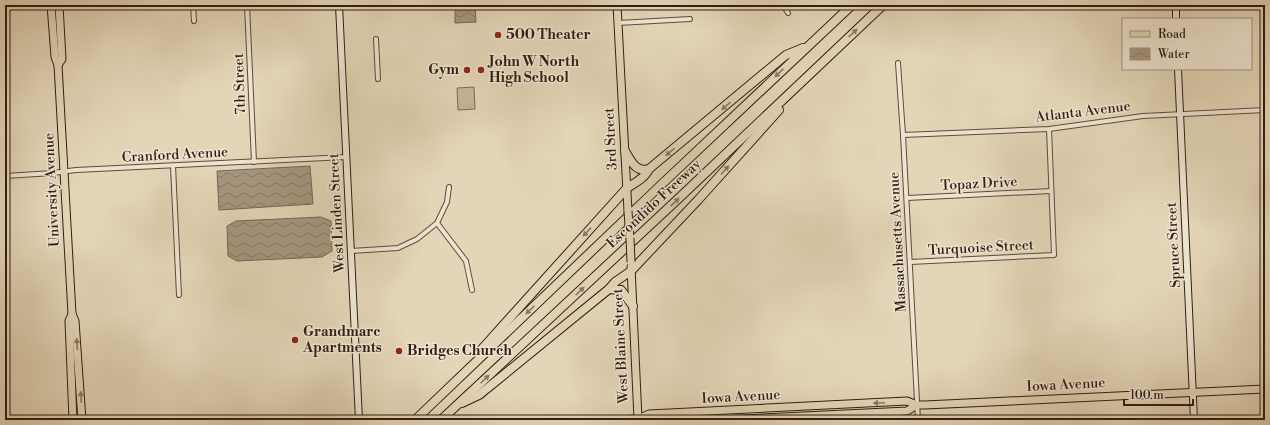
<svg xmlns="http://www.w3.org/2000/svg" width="1270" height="425" font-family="'Libre Bodoni',serif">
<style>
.green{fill:#c5b69b;stroke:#7b6a57}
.water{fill:url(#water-waves);stroke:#776654}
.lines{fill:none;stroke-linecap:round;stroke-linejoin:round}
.street-casing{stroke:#5e4b3c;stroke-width:6}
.secondary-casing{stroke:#311d13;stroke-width:8}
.primary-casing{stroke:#311d13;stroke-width:9}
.highway-casing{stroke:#311d13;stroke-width:10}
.street{stroke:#ede4d0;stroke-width:4}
.secondary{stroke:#ede4d0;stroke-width:6}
.primary{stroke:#e3d5b7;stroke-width:7}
.highway{stroke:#e3d5b7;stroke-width:8}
.primary-bridge-casing{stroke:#311d13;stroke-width:9;stroke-linecap:butt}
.primary-bridge{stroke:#e3d5b7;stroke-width:7}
.oneway{fill:#8a7965}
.poi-dot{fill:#8f2418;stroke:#ede4d0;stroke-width:1.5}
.labels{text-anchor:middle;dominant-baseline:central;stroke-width:3;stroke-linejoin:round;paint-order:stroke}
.poi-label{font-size:14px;font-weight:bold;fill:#311d13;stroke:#ede4d0;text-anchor:start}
.street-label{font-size:14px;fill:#311d13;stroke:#ede4d0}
</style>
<defs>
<pattern id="water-waves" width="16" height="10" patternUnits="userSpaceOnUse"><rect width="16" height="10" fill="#a6967f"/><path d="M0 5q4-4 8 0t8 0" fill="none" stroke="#887a67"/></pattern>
</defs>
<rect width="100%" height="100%" fill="#e3d5b7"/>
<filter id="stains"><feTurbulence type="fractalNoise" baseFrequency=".005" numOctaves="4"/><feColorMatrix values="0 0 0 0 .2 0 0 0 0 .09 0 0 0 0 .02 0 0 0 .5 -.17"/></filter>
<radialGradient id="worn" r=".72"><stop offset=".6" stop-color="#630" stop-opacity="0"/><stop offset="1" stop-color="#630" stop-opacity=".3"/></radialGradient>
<polygon class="green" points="474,87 475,109 458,110 457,88"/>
<g class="water">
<polygon points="475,6 476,22 455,23 455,7"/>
<polygon points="310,166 313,204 219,210 217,171"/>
<polygon points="321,217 331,221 332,251 322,257 237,261 228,256 227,226 236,221"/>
</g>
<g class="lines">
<defs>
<g id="street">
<polyline points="193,5 194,21"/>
<polyline points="247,5 254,162"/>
<polyline points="783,5 788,13"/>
<polyline points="618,23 690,19"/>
<polyline points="376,39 378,79"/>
<polyline points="898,63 903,135 918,420"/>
<polyline points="903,135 1049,129 1143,116 1265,110"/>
<polyline points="173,166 179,295"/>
<polyline points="5,176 53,173 76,170 346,157"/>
<polyline points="907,198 1051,191"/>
<polyline points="437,223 466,261 472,290"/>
<polyline points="351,251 398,248 417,239 437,223 447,202 449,187"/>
<polyline points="910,262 1054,255 1049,129"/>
</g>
<g id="secondary">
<polyline points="339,5 359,420"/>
<polyline points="1176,5 1176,19"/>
<polyline points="1178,69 1194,420"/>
</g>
<g id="primary">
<polyline points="51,5 55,57 58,65 72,314 75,321 82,420"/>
<polyline points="617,5 628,211"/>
<polyline points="58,65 62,59 59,5"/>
<polyline points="629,226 630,238"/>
<polyline points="631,267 638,419"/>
<polyline points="72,314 69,321 73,420"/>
<polyline points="615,420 638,419 649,414 907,401 917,405 925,405 1265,389"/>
<polyline points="720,420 907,411 917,405"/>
</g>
<g id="highway">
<path d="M 625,151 C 631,161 636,173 649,169"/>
<polyline points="609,289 621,290 633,306"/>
<path d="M 481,350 L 627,188 C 635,183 645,178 649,169 L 786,55 L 803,48"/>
<polyline points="462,403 479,395 609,289 615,282 631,271 698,200 779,110"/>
<polyline points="415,420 663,183 852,5"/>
<polyline points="441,420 678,199 883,5"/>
</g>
</defs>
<use href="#street" class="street-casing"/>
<use href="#secondary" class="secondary-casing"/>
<use href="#primary" class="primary-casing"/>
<use href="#highway" class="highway-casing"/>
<use href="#street" class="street"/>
<use href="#secondary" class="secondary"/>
<use href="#primary" class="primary"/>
<use href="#highway" class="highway"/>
<defs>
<g id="primary-bridge">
<polyline points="628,211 629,226"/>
<polyline points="630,238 631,262"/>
</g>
</defs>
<use href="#primary-bridge" class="primary-bridge-casing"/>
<use href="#primary-bridge" class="primary-bridge"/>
</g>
<defs><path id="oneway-solid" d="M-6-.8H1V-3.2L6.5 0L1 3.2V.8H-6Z"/></defs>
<g class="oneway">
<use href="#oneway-solid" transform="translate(853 33) rotate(-43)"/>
<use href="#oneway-solid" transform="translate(779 73) rotate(137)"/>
<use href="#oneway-solid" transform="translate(726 106) rotate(140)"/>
<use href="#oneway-solid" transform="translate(670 152) rotate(141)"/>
<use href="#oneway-solid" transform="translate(725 170) rotate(-48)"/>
<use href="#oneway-solid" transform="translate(675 202) rotate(-43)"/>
<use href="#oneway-solid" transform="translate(587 232) rotate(133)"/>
<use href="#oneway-solid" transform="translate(580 291) rotate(-43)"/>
<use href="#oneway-solid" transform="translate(530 310) rotate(136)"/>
<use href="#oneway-solid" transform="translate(77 344) rotate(-94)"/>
<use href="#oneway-solid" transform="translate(485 379) rotate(-43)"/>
<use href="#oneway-solid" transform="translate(81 397) rotate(-94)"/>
<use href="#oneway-solid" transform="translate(879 403) rotate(177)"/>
</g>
<g class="poi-dot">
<circle cx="498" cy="35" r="4"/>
<circle cx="467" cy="70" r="4"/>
<circle cx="481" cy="70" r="4"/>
<circle cx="295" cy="340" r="4"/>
<circle cx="399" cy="351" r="4"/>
</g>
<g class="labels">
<g class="poi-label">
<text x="506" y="35">500 Theater</text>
<text x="489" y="62">John W North<tspan x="489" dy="16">High School</tspan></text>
<text x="459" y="70" text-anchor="end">Gym</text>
<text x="303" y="332">Grandmarc<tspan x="303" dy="16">Apartments</tspan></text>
<text x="407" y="351">Bridges Church</text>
</g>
<g class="street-label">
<text transform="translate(240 84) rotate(-92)">7th Street</text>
<text transform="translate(1083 112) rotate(-7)">Atlanta Avenue</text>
<text transform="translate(611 139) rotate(-93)">3rd Street</text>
<text transform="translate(175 155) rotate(-3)">Cranford Avenue</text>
<text transform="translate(979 184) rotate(-3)">Topaz Drive</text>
<text transform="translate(52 190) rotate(-93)">University Avenue</text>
<text transform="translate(654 204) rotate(-43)">Escondido Freeway</text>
<text transform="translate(337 213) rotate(-93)">West Linden Street</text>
<text transform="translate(898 242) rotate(-93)">Massachusetts Avenue</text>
<text transform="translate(1174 245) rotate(-93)">Spruce Street</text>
<text transform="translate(981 248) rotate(-3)">Turquoise Street</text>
<text transform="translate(621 346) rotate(-93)">West Blaine Street</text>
<text transform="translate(1066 385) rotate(-3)">Iowa Avenue</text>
<text transform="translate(741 397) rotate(-3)">Iowa Avenue</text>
</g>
</g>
<rect width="1270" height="425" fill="none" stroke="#e3d5b7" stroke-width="20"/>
<rect x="6" y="6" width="1258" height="413" fill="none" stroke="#311d13" stroke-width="2"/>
<rect x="10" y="10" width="1250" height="405" fill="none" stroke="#311d13"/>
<rect x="1122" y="18" width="130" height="52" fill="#ede4d0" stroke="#a29484"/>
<rect x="1130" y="31" width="20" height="6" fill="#e3d5b7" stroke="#a29484"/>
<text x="1158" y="38" font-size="12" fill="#311d13">Road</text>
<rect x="1130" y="48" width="20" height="12" fill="url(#water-waves)" stroke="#a29484"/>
<text x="1158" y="58" font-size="12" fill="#311d13">Water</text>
<path d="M1124 399v6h69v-6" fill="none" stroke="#311d13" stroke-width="2"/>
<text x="1130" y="399" font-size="12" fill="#311d13" stroke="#ede4d0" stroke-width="3" paint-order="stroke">100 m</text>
<rect width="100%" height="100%" filter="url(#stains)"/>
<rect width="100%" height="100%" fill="url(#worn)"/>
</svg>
